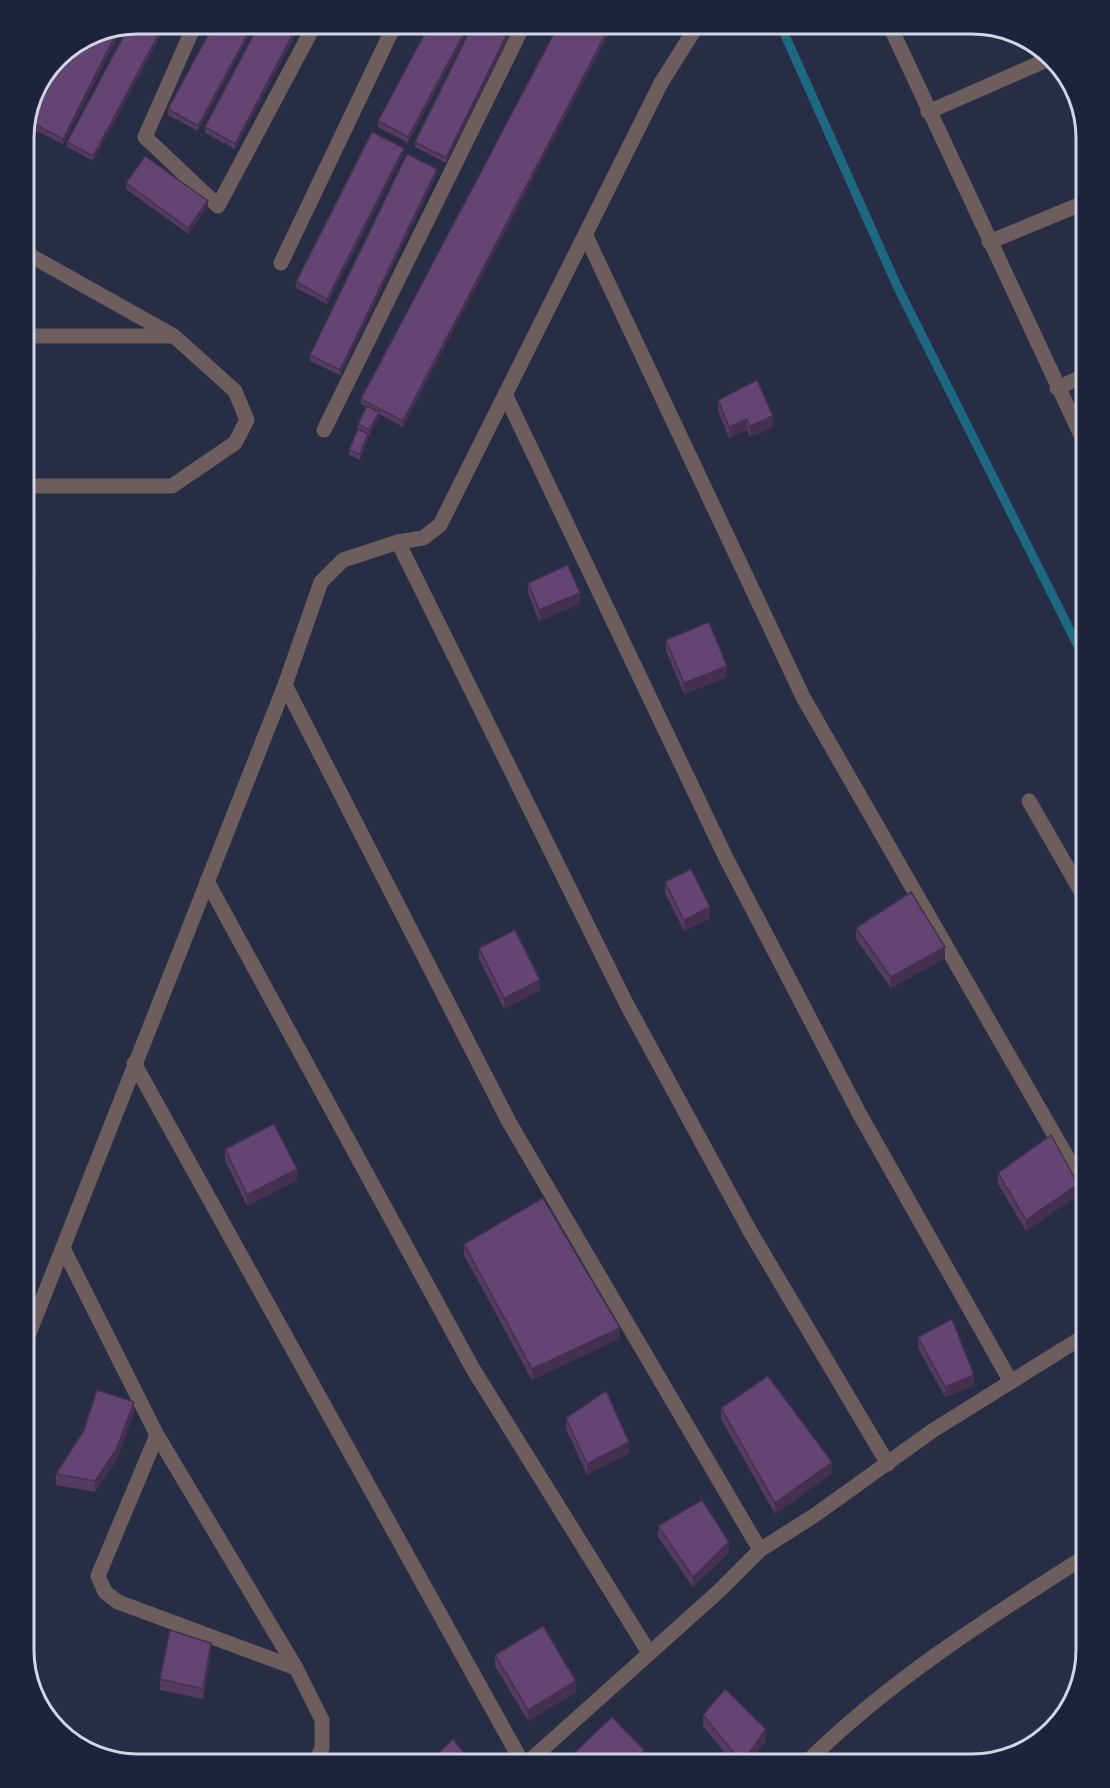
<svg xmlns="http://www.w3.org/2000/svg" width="1110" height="1788" font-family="'Noto Sans',sans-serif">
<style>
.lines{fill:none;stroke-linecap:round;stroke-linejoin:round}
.stream{stroke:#1f6882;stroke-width:9}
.minor{stroke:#6d5e5d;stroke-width:15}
.wall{fill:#553a62}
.shaded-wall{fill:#453050}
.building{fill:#634472;stroke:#453050;stroke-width:1.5}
.rim{fill:none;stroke:#d1d6e6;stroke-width:3}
</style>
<rect width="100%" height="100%" fill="#262d45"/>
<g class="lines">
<polyline class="stream" points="780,24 898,288 1086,662"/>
<g class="minor">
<polyline points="195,24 145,137 218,206 315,24"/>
<polyline points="889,24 1086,446"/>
<polyline points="928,112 1049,59"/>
<polyline points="586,236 803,697 1086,1190"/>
<polyline points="989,242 1086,202"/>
<polyline points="281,263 395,24"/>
<polyline points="24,336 171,336"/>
<polyline points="1057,388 1086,375"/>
<polyline points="505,394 726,858 859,1113 1011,1382"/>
<polyline points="324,430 524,24"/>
<polyline points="24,486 172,486 235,443 247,420 235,391 174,336 24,252"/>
<polyline points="398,542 626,1003 751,1233 888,1464"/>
<polyline points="285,685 509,1122 760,1550"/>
<polyline points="1029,801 1086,900"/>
<polyline points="207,881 473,1369 648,1651"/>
<polyline points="134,1063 523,1764"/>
<polyline points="64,1250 157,1435 296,1668 322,1720 322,1748 315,1764"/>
<polyline points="24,1346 285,685 321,582 343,560 398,542 423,538 440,525 661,83 698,24"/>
<polyline points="157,1435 98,1576 105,1592 118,1602 296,1668"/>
<polyline points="526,1764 719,1591 760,1550 815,1515 932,1431 1086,1335"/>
<path d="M 805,1764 C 888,1681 987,1619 1086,1556"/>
</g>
</g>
<g class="wall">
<polygon points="139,24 167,24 93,161 67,147 67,142"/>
<polygon points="214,24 198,131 168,115 168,109"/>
<polygon points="259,24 301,24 235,149 205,133 205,127"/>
<polygon points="430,24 408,143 378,127 378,121"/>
<polygon points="473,24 446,163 415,147 415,142"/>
<polygon points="559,24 403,427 379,414 379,417 369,436 368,435 368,439 360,460 349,455 349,450 358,429 358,424 366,407 361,404 361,399"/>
<polygon points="123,27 63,144 31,128 31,122 95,33"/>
<polygon points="404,153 327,304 296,288 296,282"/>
<polygon points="437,174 340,375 310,361 310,355"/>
<polygon points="126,183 208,206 188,234 126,189"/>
<polygon points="718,400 773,427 750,437 747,430 729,438 718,411"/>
<polygon points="528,583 580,604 539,621 528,593"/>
<polygon points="666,640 727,677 684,694 666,651"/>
<polygon points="665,882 710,918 684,931 665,893"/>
<polygon points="856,928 945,958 891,988 856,939"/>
<polygon points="479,948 540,990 504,1009 479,959"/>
<polygon points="225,1149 297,1180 247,1206 225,1160"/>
<polygon points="998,1173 1078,1195 1026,1231 998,1184"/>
<polygon points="464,1244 620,1338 532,1380 464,1255"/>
<polygon points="918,1337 974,1386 945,1397 918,1348"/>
<polygon points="721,1408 832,1473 775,1514 721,1419"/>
<polygon points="134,1413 116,1461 95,1492 56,1485 56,1474"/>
<polygon points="566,1418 629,1453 587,1475 566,1429"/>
<polygon points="658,1526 729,1553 693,1587 658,1537"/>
<polygon points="211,1654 203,1699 160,1690 160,1679"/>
<polygon points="495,1655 576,1692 528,1721 495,1666"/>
<polygon points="703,1715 766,1740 749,1764 734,1764 703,1726"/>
</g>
<g class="shaded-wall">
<polygon points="164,24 167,24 93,161 93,156"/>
<polygon points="253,24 256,24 198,131 198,126"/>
<polygon points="298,24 301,24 235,149 235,144"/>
<polygon points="469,24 472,24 408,143 408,137"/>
<polygon points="512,24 515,24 446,163 446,158"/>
<polygon points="611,24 614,24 403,427 403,421"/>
<polygon points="123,27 63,144 63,139 119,28"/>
<polygon points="404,148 404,153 327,304 327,299"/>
<polygon points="437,169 437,174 340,375 340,370"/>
<polygon points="208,201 208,206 188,234 188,228"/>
<polygon points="379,412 379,417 369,436 369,430"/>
<polygon points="773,416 773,427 750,437 750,426"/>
<polygon points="747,419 747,430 729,438 729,427"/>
<polygon points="368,434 368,439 360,460 360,454"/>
<polygon points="580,593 580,604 539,621 539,610"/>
<polygon points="727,666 727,677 684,694 684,683"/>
<polygon points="710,907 710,918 684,931 684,920"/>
<polygon points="945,947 945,958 891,988 891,977"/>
<polygon points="540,980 540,990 504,1009 504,998"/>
<polygon points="297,1169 297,1180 247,1206 247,1195"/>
<polygon points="1078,1184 1078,1195 1026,1231 1026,1220"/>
<polygon points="620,1328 620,1338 532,1380 532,1369"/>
<polygon points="974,1375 974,1386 945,1397 945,1387"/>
<polygon points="134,1402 134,1413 116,1461 95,1492 95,1481"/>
<polygon points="629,1442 629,1453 587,1475 587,1464"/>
<polygon points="832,1462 832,1473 775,1514 775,1503"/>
<polygon points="729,1542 729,1553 693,1587 693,1577"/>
<polygon points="211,1643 211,1654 203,1699 203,1689"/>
<polygon points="576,1681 576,1692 528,1721 528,1710"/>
<polygon points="766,1729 766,1740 749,1764 742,1764"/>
<polygon points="644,1750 644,1761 641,1764 630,1764"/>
</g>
<g class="building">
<polygon points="139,24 164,24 93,156 67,142 129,26"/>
<polygon points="214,24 253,24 198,126 168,109"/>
<polygon points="259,24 298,24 235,144 205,127"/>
<polygon points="430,24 469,24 408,137 378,121"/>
<polygon points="473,24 512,24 446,158 415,142"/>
<polygon points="559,24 611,24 403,421 361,399"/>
<polygon points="119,28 63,139 31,122 67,51 95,33"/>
<polygon points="372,132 404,148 327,299 296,282"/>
<polygon points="407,154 437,169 340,370 310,355"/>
<polygon points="145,156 208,201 188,228 126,183"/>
<polygon points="757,380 773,416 750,426 747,419 729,427 718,400"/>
<polygon points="367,406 379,412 369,430 358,424"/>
<polygon points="358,429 368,434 360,454 349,450"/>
<polygon points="568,565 580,593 539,610 528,583"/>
<polygon points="709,622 727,666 684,683 666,640"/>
<polygon points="691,869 710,907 684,920 665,882"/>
<polygon points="911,892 945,947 891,977 856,928"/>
<polygon points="515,930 540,980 504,998 479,948"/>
<polygon points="274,1124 297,1169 247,1195 225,1149"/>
<polygon points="1051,1135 1078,1184 1026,1220 998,1173"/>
<polygon points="543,1198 620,1328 532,1369 464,1244"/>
<polygon points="952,1319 974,1375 945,1387 918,1337"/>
<polygon points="768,1376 832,1462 775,1503 721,1408"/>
<polygon points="97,1390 134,1402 116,1450 95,1481 56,1474 84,1430"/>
<polygon points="606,1391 629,1442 587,1464 566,1418"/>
<polygon points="702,1500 729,1542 693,1577 658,1526"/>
<polygon points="543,1626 576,1681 528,1710 495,1655"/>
<polygon points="170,1630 211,1643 203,1689 160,1679"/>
<polygon points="725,1689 766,1729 742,1763 703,1715"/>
<polygon points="612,1717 644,1750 630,1764 570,1764 567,1760"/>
<polygon points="453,1739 472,1764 428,1764"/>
</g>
<path d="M0 0H1110V1788H0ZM138 34H972A104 104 0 0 1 1076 138V1650A104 104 0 0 1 972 1754H138A104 104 0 0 1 34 1650V138A104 104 0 0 1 138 34Z" fill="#1d233b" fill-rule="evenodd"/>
<path class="rim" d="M138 34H972A104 104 0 0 1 1076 138V1650A104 104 0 0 1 972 1754H138A104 104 0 0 1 34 1650V138A104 104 0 0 1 138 34Z"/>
</svg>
